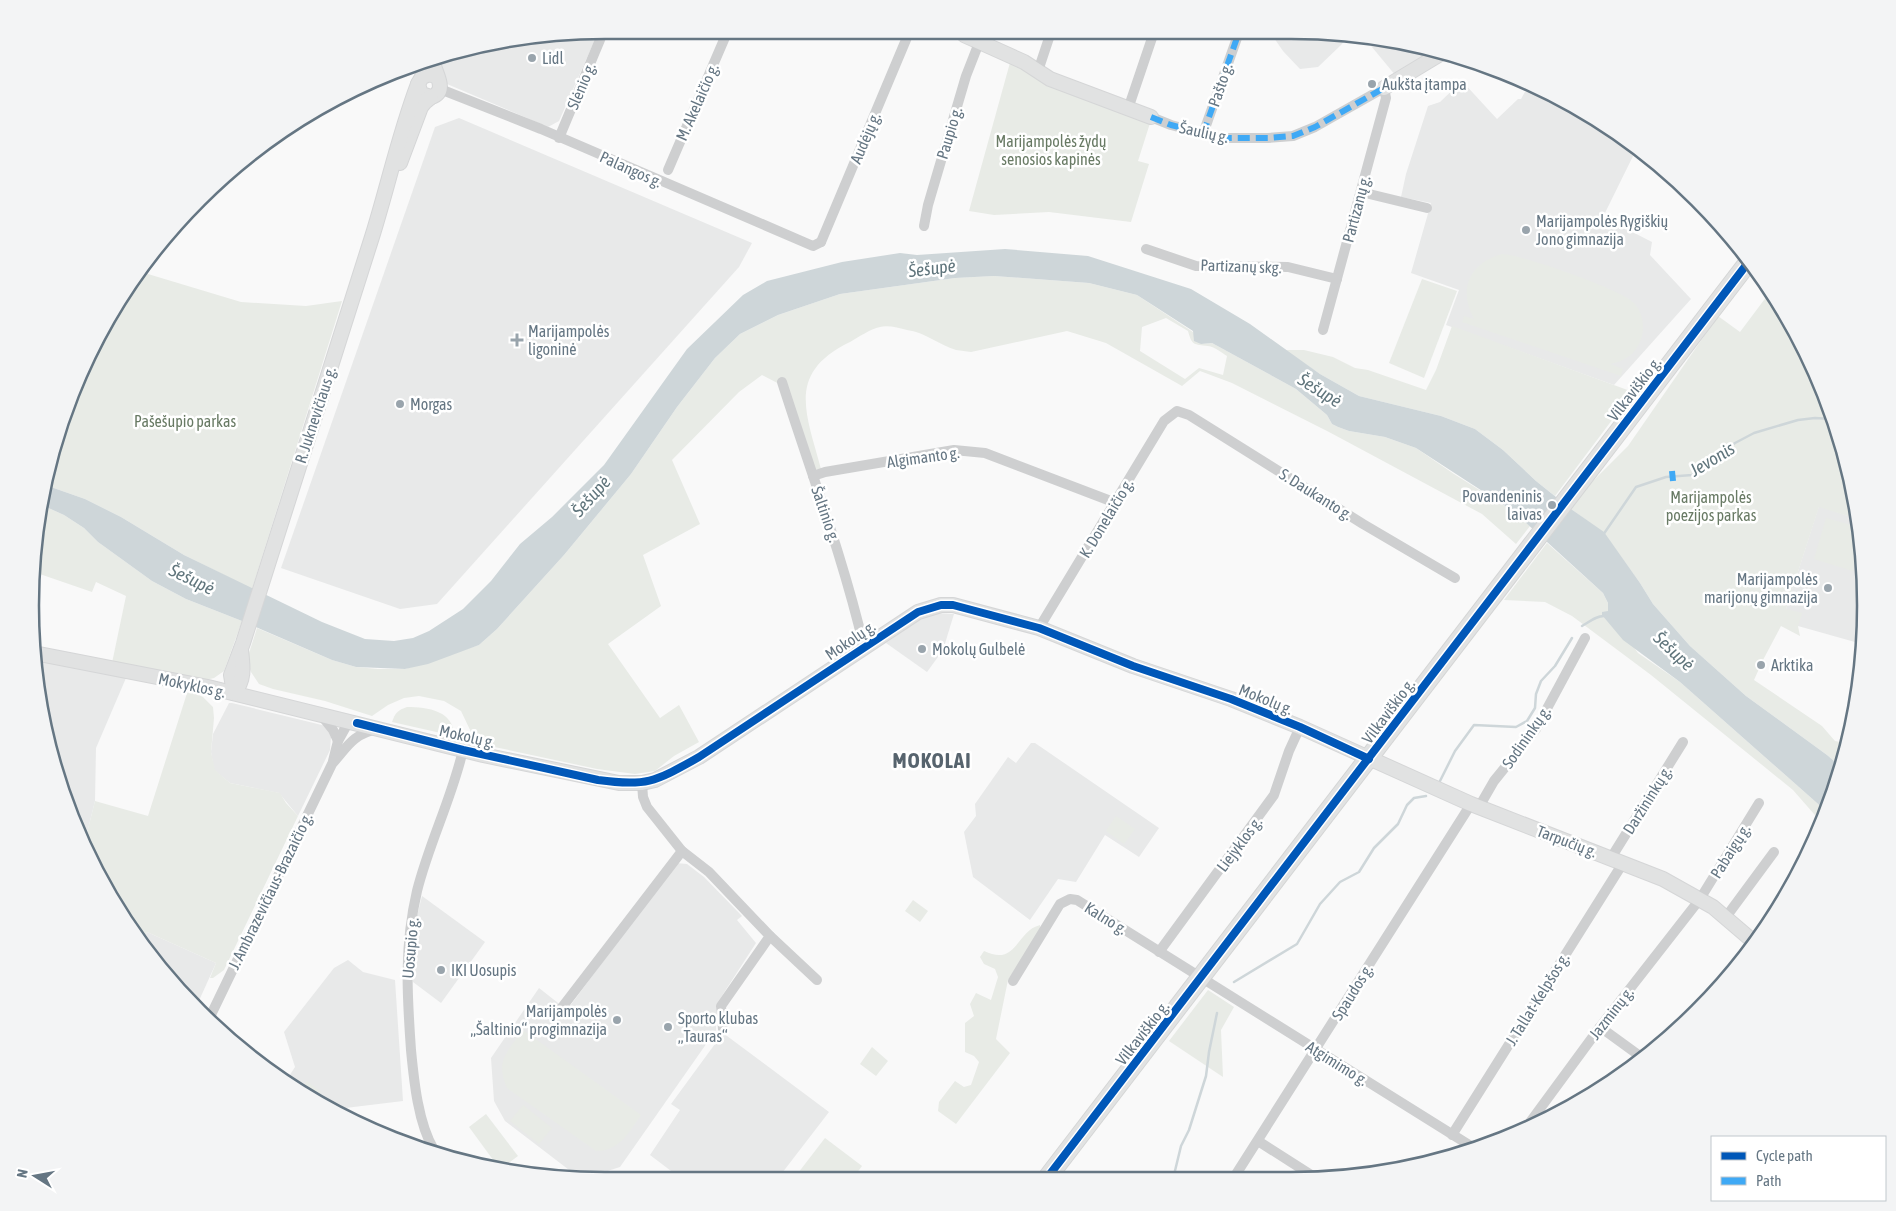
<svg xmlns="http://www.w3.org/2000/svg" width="1896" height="1211" font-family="'Asap Condensed',sans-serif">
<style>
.built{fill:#e8e9e9}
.green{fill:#e8ebe6;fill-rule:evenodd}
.water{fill:#ced6d9}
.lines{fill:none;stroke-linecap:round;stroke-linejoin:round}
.stream{stroke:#ced6d9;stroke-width:2.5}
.secondary-casing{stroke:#d5d6d7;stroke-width:16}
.highway-casing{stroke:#d5d6d6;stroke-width:20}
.street{stroke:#cecfd0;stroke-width:10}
.secondary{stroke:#e1e2e2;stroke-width:14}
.highway{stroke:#e1e2e2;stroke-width:18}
.quiet{stroke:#3fa9f5;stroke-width:6;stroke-dasharray:12 6;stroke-linecap:butt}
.cycleway-casing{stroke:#fff;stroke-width:11}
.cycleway{stroke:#0057b8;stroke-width:8}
.poi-dot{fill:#99a4ac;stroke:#fff;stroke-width:2}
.labels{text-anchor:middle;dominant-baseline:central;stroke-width:5;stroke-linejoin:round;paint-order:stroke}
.poi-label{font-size:16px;fill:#657683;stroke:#fff;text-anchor:start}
.street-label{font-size:16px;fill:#657683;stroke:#fff}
.park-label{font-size:16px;fill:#687a64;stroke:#fff}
.water-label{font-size:18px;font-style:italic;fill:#60757c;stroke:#fff}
.district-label{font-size:21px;font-weight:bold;letter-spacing:1px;fill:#57646e;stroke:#fff}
.rim{fill:none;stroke:#657683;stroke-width:2.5}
</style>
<rect width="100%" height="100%" fill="#f9f9f9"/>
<g class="built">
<polygon points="530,35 597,35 559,121 548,127 447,84 441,79 435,57"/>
<polygon points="1272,35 1349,35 1341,45 1318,67 1300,69 1283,51"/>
<polygon points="1362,35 1366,35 1434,51 1396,76"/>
<polygon points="1462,81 1497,119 1518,99 1521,99 1530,83 1545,89 1636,150 1603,217 1652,242 1650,255 1691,299 1614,385 1446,325 1459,290 1411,273 1431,203 1401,197 1406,174 1428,106 1440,102"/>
<polygon points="459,118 752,243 739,267 437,604 400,609 281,568 435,127"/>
<polygon points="1819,506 1857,519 1865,568 1862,644 1798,626 1786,609"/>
<polygon points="935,613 954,614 943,650 927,672 886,643 923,617"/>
<polygon points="34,658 126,678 96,748 95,801 84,845 74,826 50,754 35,680"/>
<polygon points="229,703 232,703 326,726 331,737 330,750 298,816 279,793 230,783 214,770 211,752 213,734"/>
<polygon points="1031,743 1035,743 1159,828 1139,857 1105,835 1076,882 1058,879 1030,920 973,877 964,832 976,816 975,804 1008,757 1016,763"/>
<polygon points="676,863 687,864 704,877 742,916 737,920 756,943 716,1005 716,1030 620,1167 592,1176 577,1176 505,1121 494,1101 491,1058 539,988 567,1010"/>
<polygon points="422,896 485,942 441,1003 413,982 412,962 415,924"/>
<polygon points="147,932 216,963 197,1005 142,943"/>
<polygon points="348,960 363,972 395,980 403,1101 329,1110 318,1104 286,1081 295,1067 284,1032 334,968"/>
<polygon points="723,1033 829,1112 779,1177 679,1177 650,1155 680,1110 671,1104"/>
</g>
<g class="green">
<polygon points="1011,59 1151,120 1138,161 1149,164 1131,222 1049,212 994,215 969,211"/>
<path d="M 1502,254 C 1520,254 1623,290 1634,303 C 1643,313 1645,327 1641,339 C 1636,354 1625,361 1610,364 L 1623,369 L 1621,376 L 1462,322 L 1464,316 L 1474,319 C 1458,290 1469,263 1502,254 Z"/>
<polygon points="138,271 241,302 306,306 342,301 252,589 184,555 121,517 85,499 48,486 61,420 107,318"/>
<path d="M 994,276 L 1089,283 L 1137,295 L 1193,332 L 1201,344 L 1212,343 L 1296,389 L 1327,415 L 1332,424 L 1338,427 L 1349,431 L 1385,437 L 1416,448 L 1454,474 L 1513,511 L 1530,526 L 1516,544 L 1482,514 L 1329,432 L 1232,383 L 1200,371 L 1182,386 L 1106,343 L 1067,331 L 971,352 C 966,351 961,351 956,350 C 939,345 925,332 907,330 C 899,328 888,325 880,327 C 870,329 859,337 850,342 C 786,373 806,413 821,469 L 813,470 L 787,388 L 762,375 L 739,392 L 672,460 L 700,524 L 643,555 L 661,606 L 608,644 L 660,718 L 679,705 L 699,742 L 674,756 L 655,771 L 635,774 L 597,769 L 485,745 L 472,734 L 461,711 L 444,701 L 419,696 L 404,698 L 388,705 L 372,716 L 325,701 L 273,689 L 259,684 L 251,672 L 248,663 L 249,653 L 257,628 L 332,660 L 356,667 L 378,669 L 405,669 L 479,645 L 497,629 L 564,555 L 631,474 L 677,407 L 715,358 L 740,334 L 778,315 L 840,294 L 955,278 ZM 1166,318 L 1188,331 C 1192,346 1194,344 1208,346 C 1215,347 1222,353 1227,356 L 1223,375 L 1199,368 L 1185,379 L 1140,351 L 1142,327 Z"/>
<polygon points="1422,279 1457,291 1424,378 1389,363"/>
<polygon points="1770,292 1807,351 1846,456 1857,519 1819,507 1786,609 1802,613 1798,626 1800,636 1781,626 1763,660 1754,680 1822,726 1835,741 1845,743 1847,740 1841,767 1827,755 1746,696 1690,646 1653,604 1640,583 1604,533 1571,509 1584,490 1628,446 1718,316 1740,332"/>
<polygon points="1452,326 1633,392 1555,496 1536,481 1503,450 1475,429 1441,416 1359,396 1320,374 1285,350 1304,350 1333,357 1355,368 1368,370 1426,390 1436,370"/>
<polygon points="44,506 64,515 84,528 98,542 152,581 186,599 242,621 224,671 214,678 206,680 112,663 126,596 96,582 92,592 31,571"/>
<polygon points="1826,518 1858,527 1861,543 1853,571 1814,559"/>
<polygon points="1547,543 1603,593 1608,603 1608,611 1638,653 1680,682 1826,811 1821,822 1793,790 1651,675 1572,616 1545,602 1504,600"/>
<polygon points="188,690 203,697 213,707 214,718 211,752 215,770 230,783 280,793 286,803 298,816 224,970 213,978 210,978 216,963 147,932 142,943 127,925 84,845 95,801 148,816"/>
<path d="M 407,707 C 428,707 454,711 454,736 L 392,722 C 395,713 398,710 407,707 Z"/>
<polygon points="1116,816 1135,829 1124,844 1106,831"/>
<polygon points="913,900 928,911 920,922 905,911"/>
<path d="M 1040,925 L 1040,931 L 1008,980 L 996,1039 L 1010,1053 L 956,1124 L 938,1111 L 939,1102 L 955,1081 L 964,1087 L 971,1085 L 979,1062 L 974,1056 L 965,1052 L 965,1023 L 974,1016 L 970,1004 L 976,993 L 991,1000 L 998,977 L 995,969 L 984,964 L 980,957 L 984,951 C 1017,967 1016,931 1040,925 Z"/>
<polygon points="1208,990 1234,1007 1221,1030 1223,1077 1169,1041"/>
<path d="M 523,1030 L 641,1115 C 629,1132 620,1151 596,1151 L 507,1088 C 495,1061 507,1052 523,1030 Z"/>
<polygon points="872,1047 888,1061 876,1076 860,1064"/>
<polygon points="307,1081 321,1092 314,1101 299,1091"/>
<polygon points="523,1105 552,1128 539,1144 510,1121"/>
<polygon points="486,1114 518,1156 502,1168 499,1168 469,1127"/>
<polygon points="825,1138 862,1166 853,1178 795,1177"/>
</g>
<polygon class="water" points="1005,249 1088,256 1191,289 1250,324 1320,374 1359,396 1441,416 1475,429 1503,450 1536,481 1571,509 1604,532 1640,583 1653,604 1690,646 1746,696 1827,755 1841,767 1836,790 1826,811 1680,682 1623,640 1602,615 1602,612 1608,611 1608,603 1603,593 1513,511 1416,448 1385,437 1349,431 1338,427 1332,424 1327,415 1296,389 1212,343 1201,344 1194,341 1193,331 1137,295 1089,283 994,276 955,278 840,294 778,315 740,334 715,358 677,407 631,474 564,555 497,629 479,645 428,664 405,669 356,667 332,660 242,621 186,599 152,581 98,542 84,528 64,515 44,506 48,486 85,499 121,517 184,555 322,622 365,639 394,641 413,638 429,631 463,609 491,581 520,544 552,517 604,465 687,349 743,295 767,281 842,262 900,253 917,255"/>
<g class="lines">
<g class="stream">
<polyline points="1603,535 1636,487 1666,477 1692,475 1735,443 1754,433 1798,420 1815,418 1832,419"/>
<path d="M 1582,626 C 1589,622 1597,615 1605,616"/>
<polyline points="1440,781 1455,751 1474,725 1516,727 1527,721 1535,708 1536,694 1541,681 1555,666 1572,638"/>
<polyline points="1234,982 1297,944 1320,904 1340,882 1359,872 1374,848 1398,824 1407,805 1414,798 1426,796"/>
<polyline points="1173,1179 1181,1146 1189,1130 1206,1076 1209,1052 1217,1013"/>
</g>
<defs>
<g id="secondary">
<polyline points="964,35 1024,62 1050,79 1151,117"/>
<path d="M 432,58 C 433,71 450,91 431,97 L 421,94 L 418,84 L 422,77 L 430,74 L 437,77"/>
<polyline points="1384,88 1442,53"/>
<polyline points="400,163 421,107 425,102 431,97"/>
<polyline points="34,653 208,687 483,755 619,783 642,783 655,780 699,757 918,612 941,605 953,605 1039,628 1133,666 1231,699 1300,727 1471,804 1663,879 1713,907 1754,942"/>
<path d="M 234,693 L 231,675 L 243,643 L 372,237 C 388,186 399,134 418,84"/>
<path d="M 234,693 C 245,680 243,667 241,650"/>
</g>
<polyline id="highway" points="1047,1178 1750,260"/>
</defs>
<use href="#secondary" class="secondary-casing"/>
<use href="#highway" class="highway-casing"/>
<g class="street">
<polyline points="1038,71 1050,35"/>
<polyline points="440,89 541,129 813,246 821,242"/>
<polyline points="1128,109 1153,35"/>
<polyline points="1151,117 1171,125 1220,138 1268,138 1293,136 1315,127 1384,88 1386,98 1323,330"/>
<polyline points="1203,134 1238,35"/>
<polyline points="559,138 602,35"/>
<polyline points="668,170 726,35"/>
<polyline points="1361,192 1427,208"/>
<polyline points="924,226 928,205 966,76 982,35"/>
<polyline points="821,242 908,35"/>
<polyline points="1146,249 1196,266 1288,267 1337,279"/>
<path d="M 782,382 C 810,470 843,557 864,647"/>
<polyline points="813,476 825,472 954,450 985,453 1116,503"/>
<polyline points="1039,628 1164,421 1177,411 1189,415 1363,524 1455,578"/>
<polyline points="321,715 333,730 338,741"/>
<polyline points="333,761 338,741 349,721"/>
<polyline points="642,783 643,797 647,807 682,851 709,872 770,936 817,980"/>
<polyline points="1479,807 1494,781 1536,729 1585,638"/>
<polyline points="1611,858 1683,742"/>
<polyline points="1726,917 1774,852"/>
<polyline points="1159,952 1274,795 1289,751 1300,727"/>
<polyline points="1013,981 1060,904 1070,899 1077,900 1474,1148"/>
<polyline points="560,1010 682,851"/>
<path d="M 209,1019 L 332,764 C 348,746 352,735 377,729"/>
<polyline points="1600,1027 1644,1059"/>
<polyline points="723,1029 721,1006 770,936"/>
<polyline points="1525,1129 1600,1027 1700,899 1759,803"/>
<polyline points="1452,1135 1623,863"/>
<polyline points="1258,1141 1319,1180"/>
<path d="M 434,1150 C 418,1123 414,1081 411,1050 C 407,994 404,947 417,891 C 429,843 452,798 463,750"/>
<polyline points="1233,1179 1471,804"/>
</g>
<use href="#secondary" class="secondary"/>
<use href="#highway" class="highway"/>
<g class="quiet">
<polyline points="1151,117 1171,125 1220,138 1268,138 1293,136 1315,127 1384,88"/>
<polyline points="1203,134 1238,35"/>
<polyline points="1672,471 1673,481"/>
</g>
<defs>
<g id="cycleway">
<path d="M 357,723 L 463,750 L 598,780 C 648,787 656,781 699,757 L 918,612 L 941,605 L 953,605 L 1039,628 L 1133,666 L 1231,699 L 1300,727 L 1369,759"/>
<polyline points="1047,1178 1750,260"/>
</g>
</defs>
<use href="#cycleway" class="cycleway-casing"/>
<use href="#cycleway" class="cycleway"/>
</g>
<g class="poi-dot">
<circle cx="532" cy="58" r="5"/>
<circle cx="1372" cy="84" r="5"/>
<circle cx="1526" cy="230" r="5"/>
<path d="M514.5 332.5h5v5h5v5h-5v5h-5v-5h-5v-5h5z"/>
<circle cx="400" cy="404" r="5"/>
<circle cx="1552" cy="505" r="5"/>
<circle cx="1828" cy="588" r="5"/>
<circle cx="922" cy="649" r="5"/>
<circle cx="1761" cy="665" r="5"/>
<circle cx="441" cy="970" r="5"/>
<circle cx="617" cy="1020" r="5"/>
<circle cx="668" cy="1027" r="5"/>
</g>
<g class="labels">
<g class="poi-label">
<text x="542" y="58">Lidl</text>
<text x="1382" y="84">Aukšta įtampa</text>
<text x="1536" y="221">Marijampolės Rygiškių<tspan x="1536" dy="18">Jono gimnazija</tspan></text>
<text x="528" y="331">Marijampolės<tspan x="528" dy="18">ligoninė</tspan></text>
<text x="410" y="404">Morgas</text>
<text x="1542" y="496" text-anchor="end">Povandeninis<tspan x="1542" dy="18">laivas</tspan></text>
<text x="1818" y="579" text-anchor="end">Marijampolės<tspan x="1818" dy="18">marijonų gimnazija</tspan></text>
<text x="932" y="649">Mokolų Gulbelė</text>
<text x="1771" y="665">Arktika</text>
<text x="451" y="970">IKI Uosupis</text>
<text x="607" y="1011" text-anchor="end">Marijampolės<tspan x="607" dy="18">„Šaltinio“ progimnazija</tspan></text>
<text x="678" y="1018">Sporto klubas<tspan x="678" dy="18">„Tauras“</tspan></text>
</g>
<g class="street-label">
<text transform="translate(1220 85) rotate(-71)">Pašto g.</text>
<text transform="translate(581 86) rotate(-67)">Slėnio g.</text>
<text transform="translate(697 102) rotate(-66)">M. Akelaičio g.</text>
<text transform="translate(1204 132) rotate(12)">Šaulių g.</text>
<text transform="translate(949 133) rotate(-73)">Paupio g.</text>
<text transform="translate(865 138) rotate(-67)">Audėjų g.</text>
<text transform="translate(631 169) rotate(24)">Palangos g.</text>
<text transform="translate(1356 209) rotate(-75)">Partizanų g.</text>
<text transform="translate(1241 266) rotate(2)">Partizanų skg.</text>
<text transform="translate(1634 389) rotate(-52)">Vilkaviškio g.</text>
<text transform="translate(315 415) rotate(-72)">R. Juknevičiaus g.</text>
<text transform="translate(923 457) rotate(-8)">Algimanto g.</text>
<text transform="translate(1316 494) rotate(32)">S. Daukanto g.</text>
<text transform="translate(826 514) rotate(71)">Šaltinio g.</text>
<text transform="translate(1106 518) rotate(-59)">K. Donelaičio g.</text>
<text transform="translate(850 640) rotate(-34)">Mokolų g.</text>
<text transform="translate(192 685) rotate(12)">Mokyklos g.</text>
<text transform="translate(1266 699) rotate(22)">Mokolų g.</text>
<text transform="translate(1388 711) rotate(-53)">Vilkaviškio g.</text>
<text transform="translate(467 736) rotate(13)">Mokolų g.</text>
<text transform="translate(1526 737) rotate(-55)">Sodininkų g.</text>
<text transform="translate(1647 800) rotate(-58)">Daržininkų g.</text>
<text transform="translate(1567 841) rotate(21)">Tarpučių g.</text>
<text transform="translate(1239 844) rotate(-53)">Liejyklos g.</text>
<text transform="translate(1730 851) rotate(-58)">Pabaigų g.</text>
<text transform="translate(270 891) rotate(-64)">J. Ambrazevičiaus-Brazaičio g.</text>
<text transform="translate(1106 918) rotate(32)">Kalno g.</text>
<text transform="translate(410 948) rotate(-85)">Uosupio g.</text>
<text transform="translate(1352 992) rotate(-58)">Spaudos g.</text>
<text transform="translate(1537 999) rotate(-58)">J. Tallat-Kelpšos g.</text>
<text transform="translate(1611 1013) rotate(-52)">Jazminų g.</text>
<text transform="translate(1142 1033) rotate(-52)">Vilkaviškio g.</text>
<text transform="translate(1337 1063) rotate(32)">Atgimimo g.</text>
</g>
<g class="park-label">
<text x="1051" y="141">Marijampolės žydų<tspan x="1051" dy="18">senosios kapinės</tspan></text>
<text x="185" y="421">Pašešupio parkas</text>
<text x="1711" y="497">Marijampolės<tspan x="1711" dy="18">poezijos parkas</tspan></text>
</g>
<g class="water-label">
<text transform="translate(932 268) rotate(-7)">Šešupė</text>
<text transform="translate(1320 390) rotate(32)">Šešupė</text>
<text transform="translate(1712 459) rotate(-31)">Jevonis</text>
<text transform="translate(591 496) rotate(-48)">Šešupė</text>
<text transform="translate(192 579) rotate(26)">Šešupė</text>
<text transform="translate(1674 651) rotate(43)">Šešupė</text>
</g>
<g class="district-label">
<text x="932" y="760">MOKOLAI</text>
</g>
</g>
<path d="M0 0H1896V1211H0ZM605 39H1291A566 566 0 0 1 1857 605V606A566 566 0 0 1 1291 1172H605A566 566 0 0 1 39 606V605A566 566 0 0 1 605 39Z" fill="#f3f4f5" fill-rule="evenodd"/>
<path class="rim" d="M605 39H1291A566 566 0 0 1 1857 605V606A566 566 0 0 1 1291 1172H605A566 566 0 0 1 39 606V605A566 566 0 0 1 605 39Z"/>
<rect x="1711" y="1136" width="175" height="65" fill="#ffffff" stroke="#c1c8cd"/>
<rect x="1721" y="1152" width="25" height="8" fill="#0057b8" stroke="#c1c8cd"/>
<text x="1756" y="1161" font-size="15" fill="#657683">Cycle path</text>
<rect x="1721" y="1177" width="25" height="8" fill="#3fa9f5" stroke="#c1c8cd"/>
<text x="1756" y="1186" font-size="15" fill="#657683">Path</text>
<g transform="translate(35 1176) rotate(281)" stroke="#ffffff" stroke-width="4" paint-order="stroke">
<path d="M0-4L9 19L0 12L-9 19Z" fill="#657683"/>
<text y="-8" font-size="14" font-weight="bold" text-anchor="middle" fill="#657683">N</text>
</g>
</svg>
